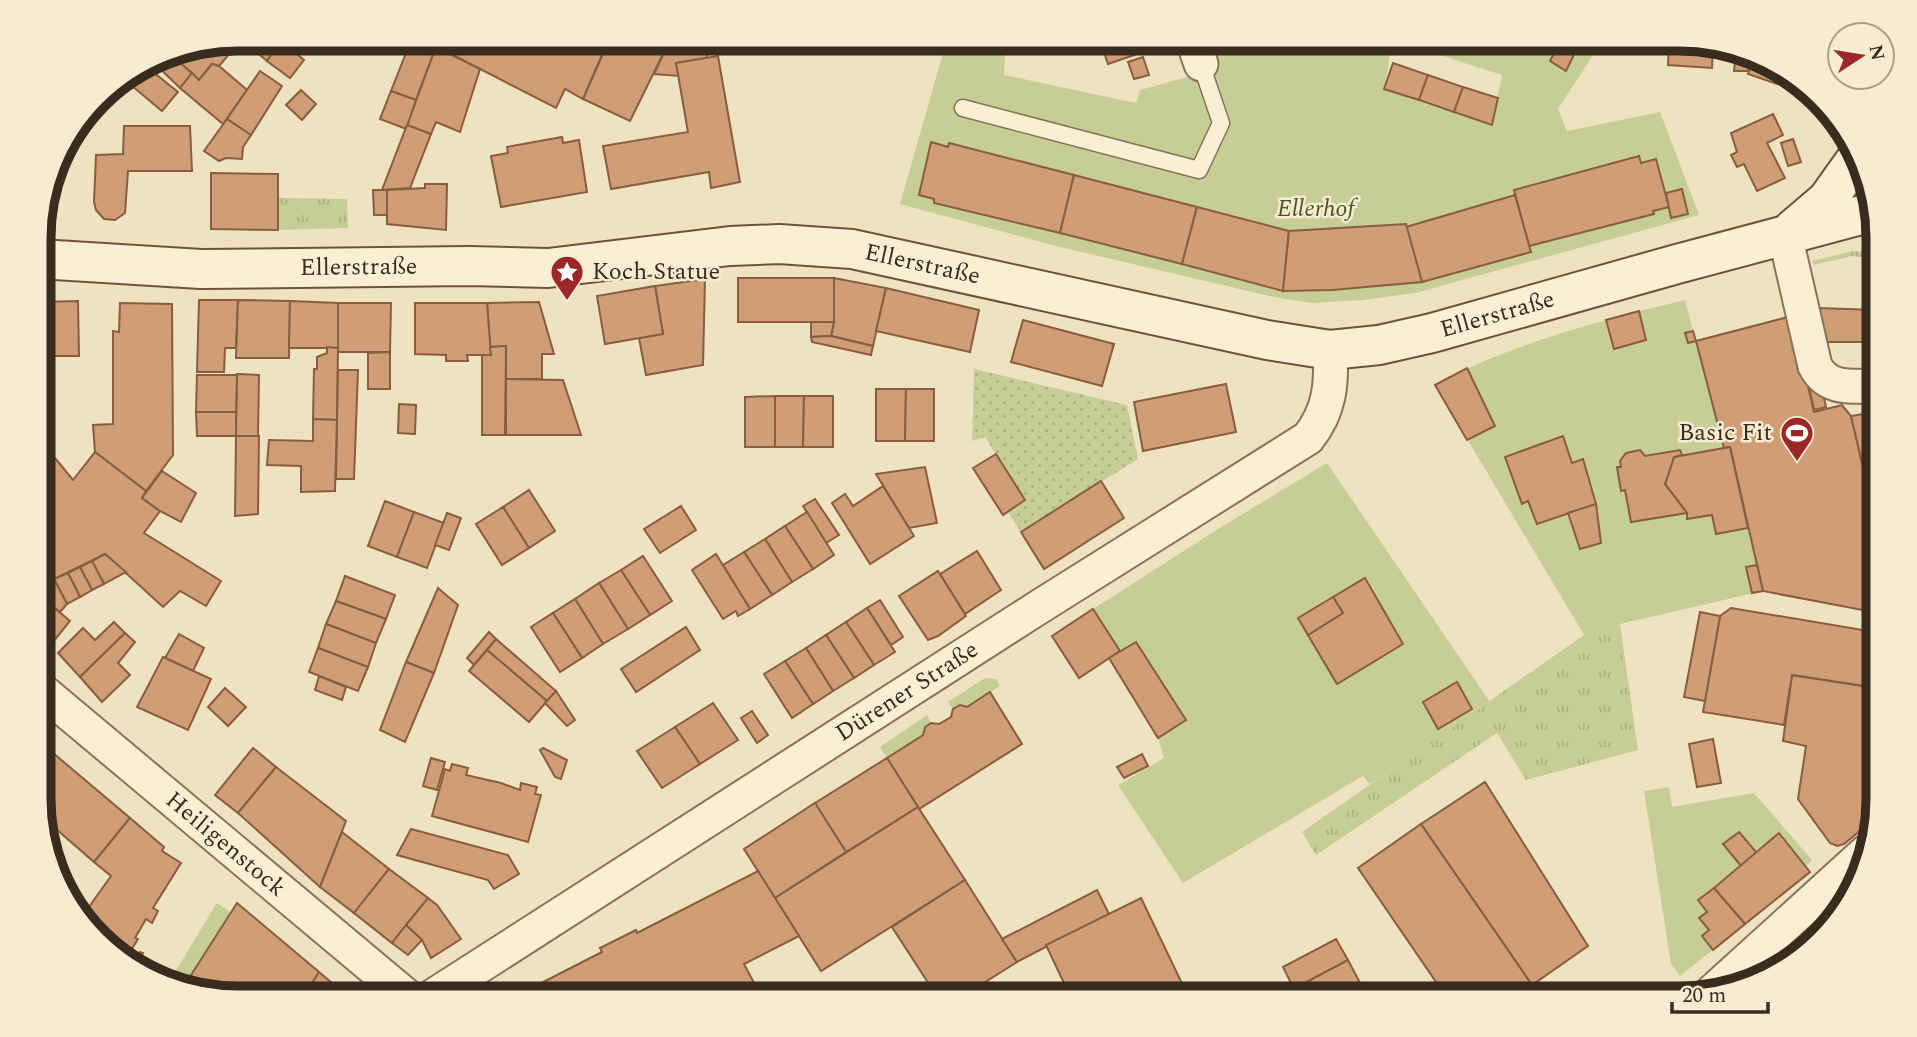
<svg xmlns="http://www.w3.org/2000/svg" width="1917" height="1037" font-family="Spectral,serif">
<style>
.grass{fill:url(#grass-tufts)}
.park{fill:url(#park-dots)}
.garden{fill:#c6ce95}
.building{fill:#cf9d76;stroke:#895d3d;stroke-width:2}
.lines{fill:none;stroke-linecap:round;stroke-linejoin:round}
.lane-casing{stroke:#8a7358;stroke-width:19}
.street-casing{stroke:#8a7358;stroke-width:37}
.secondary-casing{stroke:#6b543b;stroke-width:42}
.lane{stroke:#faefd5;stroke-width:16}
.street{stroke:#faefd5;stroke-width:33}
.secondary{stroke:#faefd5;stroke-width:38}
.labels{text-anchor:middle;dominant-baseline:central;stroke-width:5;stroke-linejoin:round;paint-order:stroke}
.park-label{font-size:24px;font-style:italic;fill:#485623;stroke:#f7ecd1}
.street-label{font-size:24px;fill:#392b1d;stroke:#f7ecd1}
.poi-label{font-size:24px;fill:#392b1d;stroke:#f7ecd1;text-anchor:start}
.rim{fill:none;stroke:#392b1d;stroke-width:9}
</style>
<defs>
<pattern id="grass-tufts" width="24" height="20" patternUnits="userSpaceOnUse" patternTransform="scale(1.75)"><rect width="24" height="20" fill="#c6ce95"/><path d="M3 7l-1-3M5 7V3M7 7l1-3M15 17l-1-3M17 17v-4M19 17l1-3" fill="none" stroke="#abb180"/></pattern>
<pattern id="park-dots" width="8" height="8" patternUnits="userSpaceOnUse" patternTransform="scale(1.75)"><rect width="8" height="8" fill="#c6ce95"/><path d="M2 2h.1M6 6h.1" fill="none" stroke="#abb180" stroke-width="1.8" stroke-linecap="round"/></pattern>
</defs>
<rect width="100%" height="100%" fill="#efe2c1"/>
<g class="grass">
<polygon points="279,198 347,199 348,228 278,230"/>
<polygon points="1853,251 1877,253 1877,259 1852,256 1814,265 1812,261"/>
<polygon points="1620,624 1638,750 1526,780 1497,733 1316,855 1302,832 1584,635"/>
</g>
<polygon class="park" points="974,369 1127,405 1138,459 1021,532 1008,512 1025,500 985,437 972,441"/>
<g class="garden">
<polygon points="1566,38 1583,46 1586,40 1599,46 1558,109 1567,131 1660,112 1699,215 1415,293 1363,300 1311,303 1274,297 1060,247 900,204 947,39 1005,48 1004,75 1136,103 1140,90 1220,68 1211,39 1381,39 1391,45 1385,89 1492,125 1502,75 1424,50 1417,39"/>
<path d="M 1685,300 L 1724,448 L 1730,447 L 1763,591 L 1620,624 L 1584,635 L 1435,385 C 1513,343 1599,321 1685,300 Z"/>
<polygon points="1327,463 1490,702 1370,784 1363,776 1183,883 1118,785 1164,758 1158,738 1186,720 1136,642 1120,651 1093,609 1218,529"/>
<polygon points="985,678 996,679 1000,686 967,707 960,705 953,709 948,702"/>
<polygon points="927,715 931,723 925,727 923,734 887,758 880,747"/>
<polygon points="1669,787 1672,807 1754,793 1812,860 1806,866 1810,872 1680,976 1671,964 1644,791"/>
<polygon points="217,903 230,912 184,986 169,982"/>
</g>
<g class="building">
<polygon points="240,38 278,38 281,41 267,61"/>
<polygon points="412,38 420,38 436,47 416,100 391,91"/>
<polygon points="420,38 586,38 605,48 583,99 565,89 556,108"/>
<polygon points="610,38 671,38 630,121 583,99"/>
<polygon points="671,38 709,41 707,58 676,63 679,76 654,74"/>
<polygon points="1099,38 1155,38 1158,47 1108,64"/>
<polygon points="1562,38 1579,44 1566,71 1550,61"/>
<polygon points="1586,38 1618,38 1612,52"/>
<polygon points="1669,38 1679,38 1713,46 1712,68 1668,65"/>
<polygon points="233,39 226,48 231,52 219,66 212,64 199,80 167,52"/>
<polygon points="281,41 304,60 290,78 267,61"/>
<polygon points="436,47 480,69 460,132 436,122 431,134 407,125"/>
<polygon points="167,52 192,73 180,88 151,60"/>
<polygon points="1736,52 1754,56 1748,71 1734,71"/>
<polygon points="718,56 740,182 711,188 709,172 611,189 603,146 688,132 676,63"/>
<polygon points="1754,56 1768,59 1781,71 1777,84 1748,74"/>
<polygon points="1143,57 1149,75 1134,79 1128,62"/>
<polygon points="1393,63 1428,75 1419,100 1384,89"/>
<polygon points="212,64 219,66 247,90 223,124 180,88 192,73 199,80"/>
<polygon points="148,68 178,92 162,111 132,86"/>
<polygon points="260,71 282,86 251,135 227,119"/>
<polygon points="1428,75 1463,87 1454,112 1419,100"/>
<polygon points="1463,87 1498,98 1492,125 1454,112"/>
<polygon points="301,90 316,104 302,120 286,105"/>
<polygon points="391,91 416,100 406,129 380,119"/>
<polygon points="1773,114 1783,135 1767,143 1785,178 1757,191 1744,164 1737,167 1731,155 1737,152 1731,133"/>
<polygon points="227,119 251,135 243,147 242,159 226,158 219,161 204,151"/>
<polygon points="407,125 431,134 410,188 382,190"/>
<polygon points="124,126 190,126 192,171 128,171 125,213 115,220 104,219 96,210 94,202 96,155 123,154"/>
<polygon points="562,137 563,143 579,140 587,192 501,207 491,156 508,153 507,147"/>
<polygon points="1793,139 1801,162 1788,166 1781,143"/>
<polygon points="931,142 948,147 949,143 1074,175 1060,233 934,203 934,199 919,195"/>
<polygon points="1639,156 1641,163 1656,159 1669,207 1653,211 1654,214 1529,246 1514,190"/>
<polygon points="211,173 278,174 278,230 211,229"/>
<polygon points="1074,175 1197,207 1182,264 1060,233"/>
<polygon points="425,184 447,184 446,230 387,224 387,190 425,188"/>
<polygon points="1682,189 1688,214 1671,218 1666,193"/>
<polygon points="373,190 387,190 387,215 374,215"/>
<polygon points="1515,195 1531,252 1422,282 1406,227"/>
<polygon points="1197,207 1289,231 1283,291 1182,264"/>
<polygon points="1406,224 1422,282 1332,290 1283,291 1289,231"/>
<rect x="738" y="278" width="96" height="44"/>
<polygon points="834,278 886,288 873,346 831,336 834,322"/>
<polygon points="705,279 703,365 646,375 639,338 663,334 655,286"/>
<polygon points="655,286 663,334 605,344 597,296"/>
<polygon points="886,288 979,310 970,352 876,331"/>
<polygon points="199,300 238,300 236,348 225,348 224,372 197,372"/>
<polygon points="238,300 290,301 289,358 236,358"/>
<polygon points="78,301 79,356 39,356 39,302"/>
<polygon points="290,301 338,303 338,348 289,348"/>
<polygon points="539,302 554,354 542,354 542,379 506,379 506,346 490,347 487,303"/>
<polygon points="120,303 172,304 173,455 146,491 95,452 93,425 113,424 113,331 119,332"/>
<polygon points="338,303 391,303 390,352 338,352"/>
<polygon points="415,303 487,303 491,355 467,355 468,361 446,361 446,355 415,354"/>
<polygon points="1817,308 1877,310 1877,342 1824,342"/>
<polygon points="1639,311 1646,340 1614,349 1606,320"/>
<polygon points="1792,316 1814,412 1842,405 1851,416 1864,471 1878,468 1878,800 1874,819 1844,844 1837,846 1830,843 1798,799 1806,746 1783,741 1792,675 1864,686 1867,669 1871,670 1874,652 1871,652 1875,632 1865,630 1868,611 1763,591 1730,447 1724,448 1696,341"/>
<polygon points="1023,320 1114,344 1102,386 1011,362"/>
<polygon points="811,322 834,322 831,336 811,337"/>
<polygon points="1693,331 1696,341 1688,343 1685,333"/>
<polygon points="831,336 873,346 871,355 812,342 811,337"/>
<polygon points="506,346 505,435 482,435 482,355 491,355 490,347"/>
<polygon points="327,347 338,348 337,420 313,419 314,369 317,369 317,357 327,353"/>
<polygon points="390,352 390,389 368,389 368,353"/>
<polygon points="1467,368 1495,426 1467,440 1435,385"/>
<polygon points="338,370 358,370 354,479 336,479"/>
<polygon points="237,374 259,375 258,436 236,436"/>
<polygon points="197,375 237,375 236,412 196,412"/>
<polygon points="506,379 563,380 581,435 506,435"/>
<polygon points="1226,384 1236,432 1143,451 1134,402"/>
<polygon points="1821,384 1826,407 1814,410 1809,387"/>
<polygon points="876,389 906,389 905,441 876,441"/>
<polygon points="906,389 934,389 934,441 905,441"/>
<polygon points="775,396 775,447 745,447 745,397"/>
<polygon points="775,396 804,396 803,447 775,447"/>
<polygon points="804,396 833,396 833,447 803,447"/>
<polygon points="399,404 416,405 415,434 398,433"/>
<polygon points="196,412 236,412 236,436 197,436"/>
<polygon points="1864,414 1873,453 1878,452 1878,468 1864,471 1851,416"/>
<polygon points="313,419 337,420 335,491 301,492 301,466 267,465 269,440 313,441"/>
<polygon points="236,436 259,436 258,514 235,516"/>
<polygon points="1563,436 1572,463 1583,459 1596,504 1537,524 1528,501 1522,504 1505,457"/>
<polygon points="1730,447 1748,528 1716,534 1712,515 1687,519 1687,513 1665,484 1674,457"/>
<polygon points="1640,450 1645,456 1680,450 1682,455 1674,457 1665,484 1687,513 1631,522 1625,490 1621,491 1617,467 1621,467 1620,461 1626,453"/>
<polygon points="95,452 146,491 142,498 160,511 144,533 221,581 206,606 180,591 163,607 105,554 54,579 40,597 39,470 55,458 73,480"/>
<polygon points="996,454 1025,500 1003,515 973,468"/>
<polygon points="925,467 937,523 909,528 876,474"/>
<polygon points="162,471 196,493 181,522 160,511 142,498"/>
<polygon points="1101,481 1124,518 1044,569 1021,532"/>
<polygon points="883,486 914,536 870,564 832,503 845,494 853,506"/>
<polygon points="529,490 555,531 529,548 503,507"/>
<polygon points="815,499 839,535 826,543 803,506"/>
<polygon points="385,501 414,512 397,557 368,546"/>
<polygon points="1596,504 1601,543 1580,549 1568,513"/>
<polygon points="681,506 696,530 660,553 644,529"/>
<polygon points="503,507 529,548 502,565 476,524"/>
<polygon points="414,512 444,523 427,568 397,557"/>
<polygon points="807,512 834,555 813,569 785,526"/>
<polygon points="447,513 461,518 449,550 435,545"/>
<polygon points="785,526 813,569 792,582 765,539"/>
<polygon points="765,539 792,582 772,595 744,552"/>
<polygon points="977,551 1001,590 965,614 940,574"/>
<polygon points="744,552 772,595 750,609 723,565"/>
<polygon points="105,554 126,572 104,584 92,561"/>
<polygon points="716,554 750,609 738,616 736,611 723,619 692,570"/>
<polygon points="643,556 672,601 650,615 621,570"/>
<polygon points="92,561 104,584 92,590 80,567"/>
<polygon points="1757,565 1763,591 1752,593 1746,567"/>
<polygon points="80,567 92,590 80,597 68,573"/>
<polygon points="621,570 650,615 628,629 599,583"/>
<polygon points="938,571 966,616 938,636 928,640 899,596"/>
<polygon points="68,573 80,597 67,604 54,579"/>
<polygon points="345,576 395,595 386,619 336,601"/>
<polygon points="1365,578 1403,644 1337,684 1308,635 1343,613 1333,597"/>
<polygon points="54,579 67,604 60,612 40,596"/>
<polygon points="599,583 628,629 603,644 575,599"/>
<polygon points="438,588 458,605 434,673 406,662"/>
<polygon points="40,596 70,621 49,647 40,639"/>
<polygon points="1333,597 1343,613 1308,635 1298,618"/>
<polygon points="575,599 603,644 582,658 553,613"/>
<polygon points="880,600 903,637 891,645 867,608"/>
<polygon points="336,601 386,619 376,643 326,624"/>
<polygon points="867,608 895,652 874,665 846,622"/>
<polygon points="1731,608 1875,632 1871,652 1874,652 1871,670 1867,669 1864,686 1792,675 1784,725 1703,712 1720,616"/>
<polygon points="1093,609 1120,651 1079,678 1052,636"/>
<polygon points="1700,612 1720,616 1705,701 1684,697"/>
<polygon points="553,613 582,658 560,672 531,627"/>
<polygon points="114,622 125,633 80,677 58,653 83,628 95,640"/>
<polygon points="846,622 874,665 854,678 826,635"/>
<polygon points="326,624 376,643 368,667 318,648"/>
<polygon points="686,627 700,650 636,692 621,669"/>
<polygon points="489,632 496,639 474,665 467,658"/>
<polygon points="125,633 135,642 118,663 130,675 102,702 80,677"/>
<polygon points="179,634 204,648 193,671 165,658"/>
<polygon points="826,635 854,678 833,691 806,648"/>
<polygon points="496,639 556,691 547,701 487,650"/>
<polygon points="1136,642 1186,720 1158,738 1109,658"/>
<polygon points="318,648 368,667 358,691 309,672"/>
<polygon points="806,648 833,691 813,704 785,661"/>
<polygon points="487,650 547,701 529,722 469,671"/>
<polygon points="163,657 211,679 188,730 137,707"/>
<polygon points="785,661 813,704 792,718 764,674"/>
<polygon points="406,662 434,673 405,742 380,730"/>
<polygon points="319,676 346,687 342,700 315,690"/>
<polygon points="1457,682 1472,709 1438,729 1423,702"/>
<polygon points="225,688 246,707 228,726 208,707"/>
<polygon points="556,691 575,720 567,726 545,703"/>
<polygon points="990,692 1022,744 919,809 887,758 923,735 925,727 931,723 939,724 951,717 953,709 960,705 967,707"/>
<polygon points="713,703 738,740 700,764 675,727"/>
<polygon points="752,711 768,735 757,743 741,718"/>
<polygon points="675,727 700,764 662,788 637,751"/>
<polygon points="1713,739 1721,783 1697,787 1689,744"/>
<polygon points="40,742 130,818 94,862 40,815"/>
<polygon points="253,748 276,767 238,813 215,795"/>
<polygon points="543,748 567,760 561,779 555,777 540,750"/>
<polygon points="1142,754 1148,766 1124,778 1117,767"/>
<polygon points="431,758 445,762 437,790 423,786"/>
<polygon points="887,758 918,807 846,852 815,803"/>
<polygon points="452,764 468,768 466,775 501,783 520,790 521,783 537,787 535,794 541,795 528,842 432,816 445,769 450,771"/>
<polygon points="276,767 346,821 320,887 238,813"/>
<polygon points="1485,782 1588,946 1532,985 1421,824"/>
<polygon points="815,803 846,852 775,898 744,849"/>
<polygon points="918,807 965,880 821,971 775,898"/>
<polygon points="130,818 164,847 162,851 181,863 153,908 158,911 152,923 146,919 135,938 138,939 126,958 81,918 111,876 94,862"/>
<polygon points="1421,824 1532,985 1524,993 1528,998 1447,998 1358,868"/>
<polygon points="411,829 508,855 519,874 494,889 488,880 397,855"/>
<polygon points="342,832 389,869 354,913 320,887"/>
<polygon points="1739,832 1757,853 1741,866 1723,844"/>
<polygon points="1779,833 1810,872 1745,924 1714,888"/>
<polygon points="389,869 428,898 392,943 354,913"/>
<polygon points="758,871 799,936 744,964 762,998 512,998 602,952 600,948 636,930 637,933"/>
<polygon points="965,880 1017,962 960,998 938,998 892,927"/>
<polygon points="1714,888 1745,924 1713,950 1702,936 1709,930 1699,918 1707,912 1698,900"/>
<polygon points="1097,890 1109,914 1017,962 1002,939"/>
<polygon points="428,898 437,905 461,939 431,958 422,940 406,925"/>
<polygon points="1141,898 1189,998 1071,998 1046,945"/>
<polygon points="237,903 319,972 303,998 238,998 184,986"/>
<polygon points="406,925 422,940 408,955 392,943"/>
<polygon points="1336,939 1348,960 1294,989 1283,967"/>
<polygon points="140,952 143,953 136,966 133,964"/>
<polygon points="1348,960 1368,998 1284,998 1282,995"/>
<polygon points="319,972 350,998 303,998"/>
</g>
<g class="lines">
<defs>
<polyline id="lane" points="963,108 1199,170 1221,123 1201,64"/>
<g id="street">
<polyline points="1192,38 1201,64"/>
<path d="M 1785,235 L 1815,366 C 1828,391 1853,386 1877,386"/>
<path id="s1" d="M 40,689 L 409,998"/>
<polyline points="1713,991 1866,852"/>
<path id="s2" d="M 430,998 L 1039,607 L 1308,438 C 1330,411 1332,383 1330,350"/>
</g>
<g id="secondary">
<polyline points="1793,229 1827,200 1857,158"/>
<path id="s3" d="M 39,259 L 201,269 L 469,266 L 548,268 L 730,246 L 779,244 L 852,249 L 1267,340 L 1330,350 L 1379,345 L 1432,333 L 1677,264 L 1876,211"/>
</g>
</defs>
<use href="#lane" class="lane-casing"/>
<use href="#street" class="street-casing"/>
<use href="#secondary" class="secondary-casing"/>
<use href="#lane" class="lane"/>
<use href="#street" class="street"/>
<use href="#secondary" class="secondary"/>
</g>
<defs>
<symbol id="sight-pin" viewBox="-11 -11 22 30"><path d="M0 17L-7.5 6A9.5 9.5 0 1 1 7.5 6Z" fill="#9b2826" stroke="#f7ecd1"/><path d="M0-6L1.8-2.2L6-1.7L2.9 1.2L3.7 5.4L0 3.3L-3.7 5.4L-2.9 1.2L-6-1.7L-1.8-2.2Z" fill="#fff"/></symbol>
<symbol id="stadium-pin" viewBox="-11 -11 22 30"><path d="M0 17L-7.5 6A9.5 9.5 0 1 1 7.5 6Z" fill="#9b2826" stroke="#f7ecd1"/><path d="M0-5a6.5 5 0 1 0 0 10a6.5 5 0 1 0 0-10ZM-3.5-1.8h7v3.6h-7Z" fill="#fff"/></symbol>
</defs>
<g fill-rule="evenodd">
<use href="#sight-pin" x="548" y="253" width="38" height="52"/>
<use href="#stadium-pin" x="1778" y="414" width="38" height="52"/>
</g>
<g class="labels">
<g class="park-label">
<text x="1316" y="209">Ellerhof</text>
</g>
<g class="street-label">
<text stroke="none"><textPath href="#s3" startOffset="887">Ellerstraße</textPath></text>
<text stroke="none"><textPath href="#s3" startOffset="320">Ellerstraße</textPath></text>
<text stroke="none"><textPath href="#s3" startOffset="1475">Ellerstraße</textPath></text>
<text stroke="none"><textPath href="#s2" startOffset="567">Dürener Straße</textPath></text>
<text stroke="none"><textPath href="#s1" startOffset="242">Heiligenstock</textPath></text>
</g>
<g class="poi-label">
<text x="592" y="272">Koch Statue</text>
<text x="1772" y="433" text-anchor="end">Basic Fit</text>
</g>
</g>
<path d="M0 0H1917V1037H0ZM238 51H1679A187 187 0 0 1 1866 238V799A187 187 0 0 1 1679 986H238A187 187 0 0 1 51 799V238A187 187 0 0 1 238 51Z" fill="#f7ecd1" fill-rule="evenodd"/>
<path class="rim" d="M238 51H1679A187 187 0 0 1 1866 238V799A187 187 0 0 1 1679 986H238A187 187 0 0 1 51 799V238A187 187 0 0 1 238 51Z"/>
<g transform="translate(1861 56) rotate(78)"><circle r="33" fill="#f7ecd1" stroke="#ab9f89" stroke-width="2"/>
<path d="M0-5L12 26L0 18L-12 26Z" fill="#9b2826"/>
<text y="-10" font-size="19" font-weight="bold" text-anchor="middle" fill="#392b1d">N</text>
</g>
<path d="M1672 1002v10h96v-10" fill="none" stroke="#392b1d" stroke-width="3.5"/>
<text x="1682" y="1002" font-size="21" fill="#392b1d" stroke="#f7ecd1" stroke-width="5" paint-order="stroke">20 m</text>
</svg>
